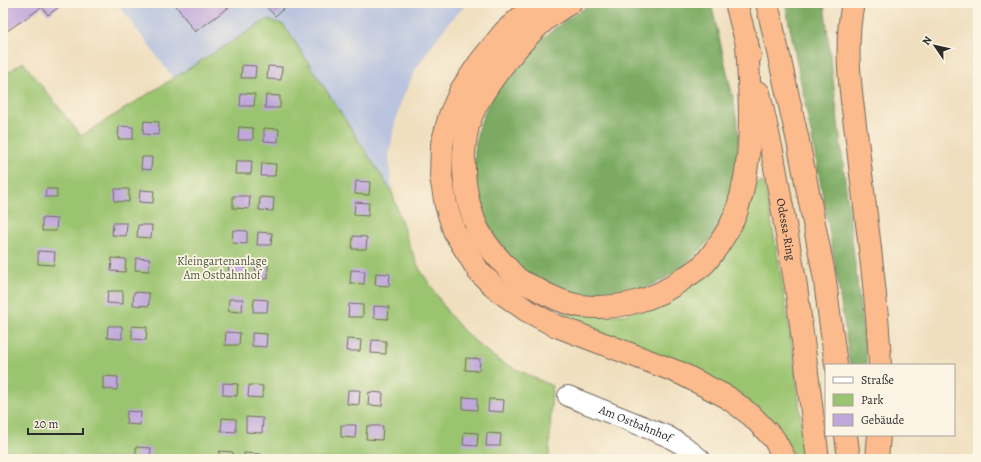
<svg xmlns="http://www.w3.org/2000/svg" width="981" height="462" font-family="Alegreya,serif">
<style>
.industrial{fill:#bac4de}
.green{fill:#9bc470;stroke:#63784e}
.forest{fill:#7caa62;stroke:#546a46}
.building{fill:#bfa6db}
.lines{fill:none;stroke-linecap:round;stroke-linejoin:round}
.street-casing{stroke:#706a5f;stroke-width:22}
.highway-casing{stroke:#706a5f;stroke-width:24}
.street{stroke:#fff;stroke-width:20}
.highway{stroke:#fbbb8c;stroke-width:22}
.labels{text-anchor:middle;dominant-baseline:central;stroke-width:3.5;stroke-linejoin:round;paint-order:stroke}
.street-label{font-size:12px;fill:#2b2b2b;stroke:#fcf5e5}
.park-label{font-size:12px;fill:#4d5940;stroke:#fcf5e5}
</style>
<rect width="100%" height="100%" fill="#fcf5e5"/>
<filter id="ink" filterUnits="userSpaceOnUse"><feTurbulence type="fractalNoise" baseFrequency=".025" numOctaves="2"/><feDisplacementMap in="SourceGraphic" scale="8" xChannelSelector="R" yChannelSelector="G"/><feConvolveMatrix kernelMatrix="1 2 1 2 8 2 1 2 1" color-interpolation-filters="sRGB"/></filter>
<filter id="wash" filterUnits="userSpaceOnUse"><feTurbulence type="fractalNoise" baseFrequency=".012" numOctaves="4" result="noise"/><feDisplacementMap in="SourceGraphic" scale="16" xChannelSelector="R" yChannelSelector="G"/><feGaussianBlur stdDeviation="0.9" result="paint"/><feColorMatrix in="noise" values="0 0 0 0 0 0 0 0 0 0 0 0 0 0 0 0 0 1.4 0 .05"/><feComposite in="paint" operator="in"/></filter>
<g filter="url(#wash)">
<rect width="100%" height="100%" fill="#f0dfbf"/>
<polygon class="industrial" points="117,3 468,3 452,19 434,42 416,69 402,99 394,127 389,159 392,192 284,25 268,20 174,79"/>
<g class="green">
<polygon points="268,19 284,25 392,192 407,239 419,268 449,314 463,330 481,347 501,362 552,386 549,459 3,459 3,76 23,62 81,136"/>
<polygon points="764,182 780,269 795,366 805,453 795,456 785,440 558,317 560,311 626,315 743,222 753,195 754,183"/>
</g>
<g class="forest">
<polygon points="592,3 711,3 734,102 739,135 733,196 718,229 701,250 683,267 661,281 642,290 615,297 592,297 568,293 525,272 506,254 482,216 474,173 475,151 478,129 486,109 496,88 524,56 543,38 563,22"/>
<path d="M 785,3 L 824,3 L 867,365 L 850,365 C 834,243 809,123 785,3 Z"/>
</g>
<g id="blocks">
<g class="building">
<polygon points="3,3 64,3 48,15 42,7 7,31 3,24"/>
<polygon points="174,3 235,3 195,32"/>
<polygon points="263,3 288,3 289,4 275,16"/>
<polygon points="242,65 256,66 255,78 241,78"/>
<polygon points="268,66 282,67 281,80 267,79"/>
<polygon points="241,93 255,94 254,106 240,106"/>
<polygon points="266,95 280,96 280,108 265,108"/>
<polygon points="144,121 159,122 158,135 143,134"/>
<polygon points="119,126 133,127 133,139 118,139"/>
<polygon points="239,127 253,128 253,140 238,140"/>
<polygon points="264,128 279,129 278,142 264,141"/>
<polygon points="142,157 152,157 151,170 141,169"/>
<polygon points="236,161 252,161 251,174 235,174"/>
<polygon points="262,163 276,164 275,176 261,176"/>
<polygon points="356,181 370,182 369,195 355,194"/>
<polygon points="46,189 57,189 57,197 45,197"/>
<polygon points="115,189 129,189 129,202 114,201"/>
<polygon points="140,190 154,191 153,203 139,202"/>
<polygon points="233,196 250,196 249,209 233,208"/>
<polygon points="260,197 274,198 273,211 259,210"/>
<polygon points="355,202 369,203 368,216 354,215"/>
<polygon points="42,218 57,219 56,231 42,231"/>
<polygon points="113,223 127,223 126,236 112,235"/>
<polygon points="138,225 152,225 151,238 137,237"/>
<polygon points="233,230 247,231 247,244 232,243"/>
<polygon points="258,232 272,233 271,245 257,245"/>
<polygon points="353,236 367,237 366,249 352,249"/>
<polygon points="38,251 55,252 54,265 38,264"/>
<polygon points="112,258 126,259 125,272 111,271"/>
<polygon points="136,258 150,259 149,271 135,270"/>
<polygon points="256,263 268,264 268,279 255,278"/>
<polygon points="229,264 246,265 245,277 228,276"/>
<polygon points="351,270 365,271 364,284 350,283"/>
<polygon points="376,273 390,274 389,286 375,285"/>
<polygon points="108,291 123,291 123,304 107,303"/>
<polygon points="134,292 149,293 149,306 133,305"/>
<polygon points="229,299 243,299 242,312 228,311"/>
<polygon points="254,299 268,300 267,312 253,312"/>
<polygon points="349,304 363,305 363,317 348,317"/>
<polygon points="374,306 389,307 388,319 374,318"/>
<polygon points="108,326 122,326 122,339 107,338"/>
<polygon points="132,326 147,327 146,340 132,339"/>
<polygon points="226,332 240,333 239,345 225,345"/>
<polygon points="252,333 267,334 266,347 252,346"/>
<polygon points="347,339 361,340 360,351 346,351"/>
<polygon points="372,340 386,341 386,354 371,353"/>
<polygon points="466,358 480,359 479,371 465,370"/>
<polygon points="103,376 118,377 117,390 103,389"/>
<polygon points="223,383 238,384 237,396 223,395"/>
<polygon points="249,385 263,386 262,398 248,397"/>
<polygon points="348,390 360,390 359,405 347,404"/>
<polygon points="369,392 383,393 382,406 368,405"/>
<polygon points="463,397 477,398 477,410 463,409"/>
<polygon points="489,399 504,400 503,412 488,411"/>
<polygon points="127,411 141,412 140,425 126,424"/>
<polygon points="246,417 263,418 262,433 246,432"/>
<polygon points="222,418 236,419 236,432 221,431"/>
<polygon points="341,425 356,425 355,438 341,437"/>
<polygon points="367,426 383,426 382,440 366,439"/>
<polygon points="464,432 478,433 477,446 463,445"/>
<polygon points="487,433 501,434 500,446 486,446"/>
<polygon points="136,447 151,448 150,459 136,459"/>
<polygon points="219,451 233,452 233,459 219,459"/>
<polygon points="244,453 261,454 261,459 244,459"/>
</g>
</g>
</g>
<g filter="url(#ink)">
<use href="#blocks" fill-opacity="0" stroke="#706a5f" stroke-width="1"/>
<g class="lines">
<defs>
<g id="street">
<path id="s1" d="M 568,396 L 667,436 L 684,446 L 700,459"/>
</g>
<g id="highway">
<polyline points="537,3 505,31 480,62 461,90 450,115 442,144 441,177 446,205 454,231 479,272 499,291 526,310 554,325 680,373 727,397 752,416 774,439 785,459"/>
<path d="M 570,3 C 563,7 557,11 550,16 C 524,36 476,93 468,126 C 461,156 463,188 473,217 C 478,234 490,249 502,262 C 507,267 512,274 518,279 C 523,283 529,285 535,288 C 548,296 567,304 581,306 C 617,310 654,301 683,279 C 690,274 699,269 705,263 C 716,250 732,226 737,210 C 755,156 750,99 747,42"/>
<polyline points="736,3 750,56"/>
<polyline points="767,3 798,141 824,274 836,365"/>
<path d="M 853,3 C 843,51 852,100 858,148 C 866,220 877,292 880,365"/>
<path id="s2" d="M 759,93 L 773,156 L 796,286 L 818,459"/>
<polyline points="846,435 849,459"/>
<polyline points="877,459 879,435"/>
</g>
</defs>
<use href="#street" class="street-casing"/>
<use href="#highway" class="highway-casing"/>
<use href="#street" class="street"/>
<use href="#highway" class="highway"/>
</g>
</g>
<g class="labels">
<g class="street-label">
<text stroke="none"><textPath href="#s2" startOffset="139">Odessa-Ring</textPath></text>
<text stroke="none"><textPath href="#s1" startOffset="73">Am Ostbahnhof</textPath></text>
</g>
<g class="park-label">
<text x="222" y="261">Kleingartenanlage<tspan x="222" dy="14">Am Ostbahnhof</tspan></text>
</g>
</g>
<rect width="981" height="462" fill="none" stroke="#fcf5e5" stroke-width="16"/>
<rect x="825" y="364" width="130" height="72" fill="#fcf5e5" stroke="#a8a49b"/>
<rect x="833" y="377" width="20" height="6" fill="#ffffff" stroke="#a8a49b"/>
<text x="861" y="384" font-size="12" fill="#2b2b2b">Straße</text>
<rect x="833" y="394" width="20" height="12" fill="#9bc470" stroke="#a8a49b"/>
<text x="861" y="404" font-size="12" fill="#2b2b2b">Park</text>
<rect x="833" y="414" width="20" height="12" fill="#bfa6db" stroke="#a8a49b"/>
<text x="861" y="424" font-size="12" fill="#2b2b2b">Gebäude</text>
<g transform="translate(935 46) rotate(304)" stroke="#fcf5e5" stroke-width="3" paint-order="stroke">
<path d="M0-3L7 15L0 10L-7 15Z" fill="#2b2b2b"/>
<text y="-6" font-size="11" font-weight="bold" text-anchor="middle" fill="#2b2b2b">N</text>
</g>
<path d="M28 428v6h55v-6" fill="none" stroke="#2b2b2b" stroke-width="2"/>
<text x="34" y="428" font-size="12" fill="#2b2b2b" stroke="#fcf5e5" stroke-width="3" paint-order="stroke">20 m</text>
</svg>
